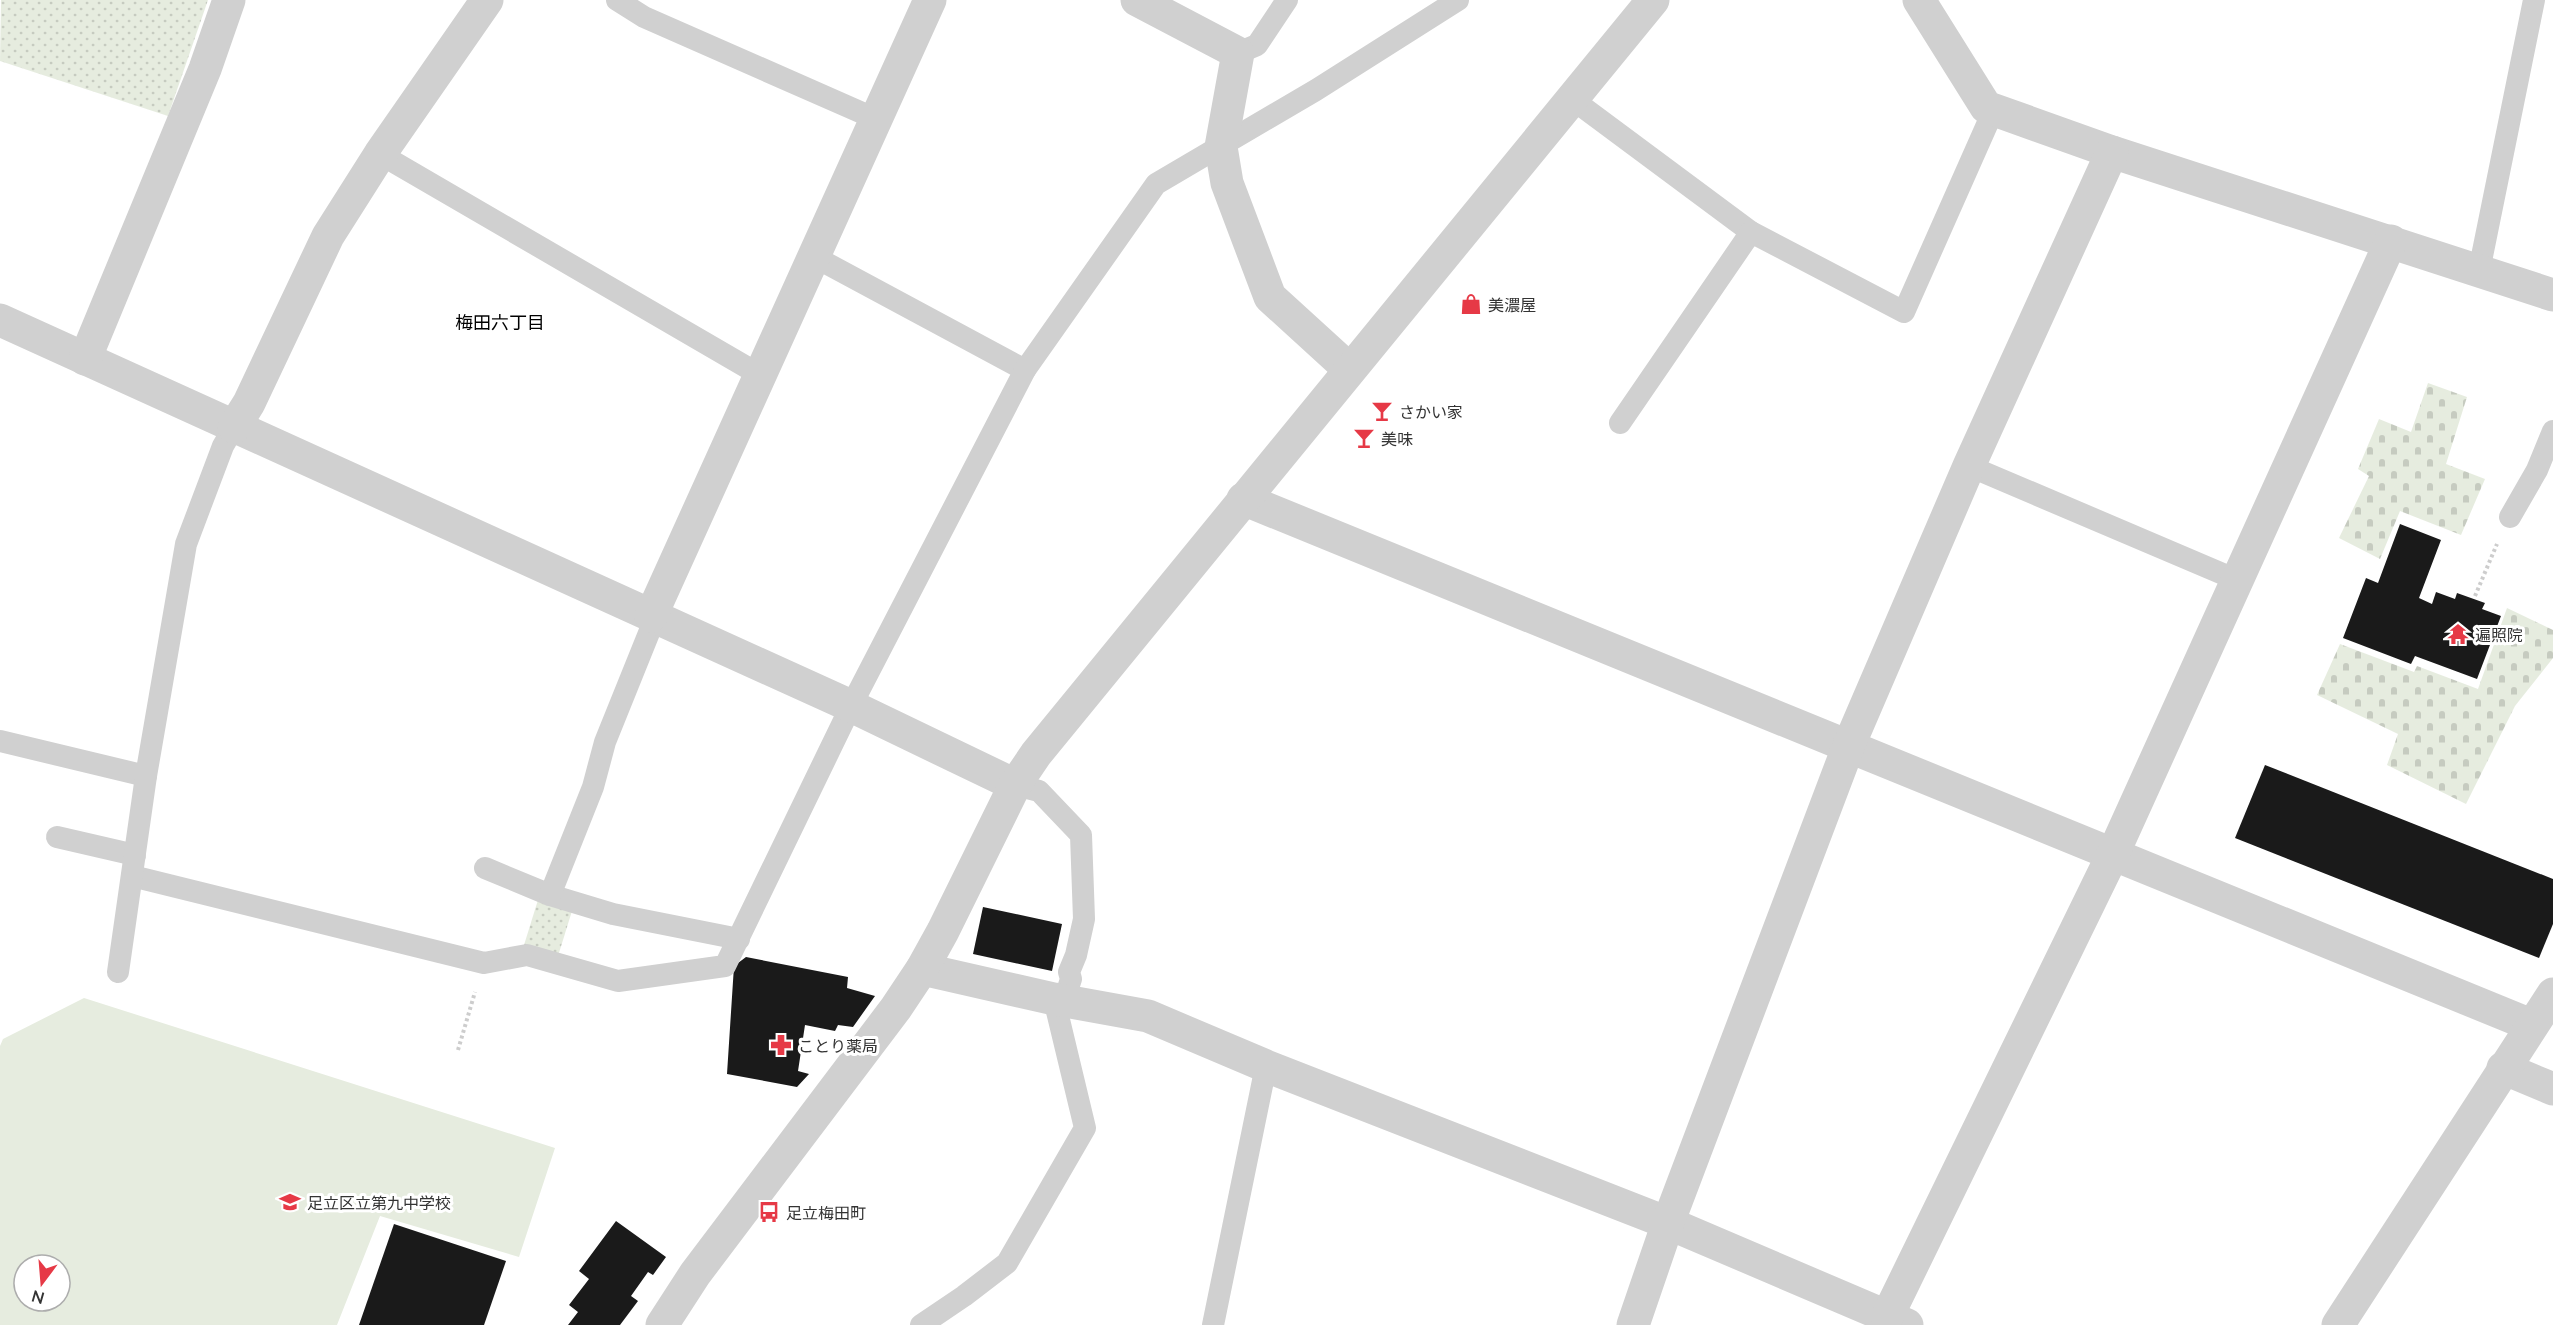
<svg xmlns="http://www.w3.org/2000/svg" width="2553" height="1325" font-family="Lato,'Noto Sans JP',sans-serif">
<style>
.grass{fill:url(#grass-dots)}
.cemetery{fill:url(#cemetery-stones)}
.pitch{fill:#e6ecdf;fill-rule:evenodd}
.building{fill:#1a1a1a}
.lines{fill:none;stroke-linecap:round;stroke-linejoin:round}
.path{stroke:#cdcdcd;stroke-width:4;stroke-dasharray:3 3;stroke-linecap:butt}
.service{stroke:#d0d0d0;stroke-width:22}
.minor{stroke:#d0d0d0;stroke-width:33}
.tertiary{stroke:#d0d0d0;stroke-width:33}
.labels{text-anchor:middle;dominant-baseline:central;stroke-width:6;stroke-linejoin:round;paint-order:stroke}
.poi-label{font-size:16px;fill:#333;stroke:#fff;text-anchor:start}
.neighbourhood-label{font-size:18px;fill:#000;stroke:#fff}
</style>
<defs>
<pattern id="grass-dots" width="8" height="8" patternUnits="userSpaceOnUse" patternTransform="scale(1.5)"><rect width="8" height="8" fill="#e6ecdf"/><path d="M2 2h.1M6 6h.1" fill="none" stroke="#c6cbc0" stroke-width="1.8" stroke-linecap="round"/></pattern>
<pattern id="cemetery-stones" width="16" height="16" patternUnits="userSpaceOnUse" patternTransform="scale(1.5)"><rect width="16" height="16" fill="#e6ecdf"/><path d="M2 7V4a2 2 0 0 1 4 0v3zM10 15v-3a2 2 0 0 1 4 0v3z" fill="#c6cbc0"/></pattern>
</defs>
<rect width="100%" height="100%" fill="#fff"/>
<g class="grass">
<polygon points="1,0 208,0 168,116 0,61"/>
<polygon points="538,900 572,911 558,956 524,945"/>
</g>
<g class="cemetery">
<polygon points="2428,383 2467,397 2446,464 2485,479 2461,535 2400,511 2380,559 2339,538 2369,476 2358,469 2379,419 2411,432"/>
<polygon points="2507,608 2553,630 2553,658 2515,706 2466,804 2387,765 2398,734 2317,695 2340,644 2414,672 2417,666 2478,689"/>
</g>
<path class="pitch" d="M 84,998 L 555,1148 L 519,1257 L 380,1216 L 337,1325 L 0,1325 L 0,1046 L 3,1039 ZM 24,1265 L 60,1265 L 60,1301 L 24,1301 Z"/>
<g class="building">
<polygon points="2400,524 2441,540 2419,598 2432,604 2436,592 2455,599 2457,593 2485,603 2482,609 2501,616 2477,679 2415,656 2411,664 2343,638 2366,578 2378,583"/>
<polygon points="2265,765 2553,879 2553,924 2539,958 2235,838"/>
<polygon points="983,907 1062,924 1052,971 973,954"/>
<polygon points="746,957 848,977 847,988 875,996 853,1027 838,1025 835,1031 805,1025 798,1071 809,1074 797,1087 727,1074 734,966"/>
<polygon points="616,1221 666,1257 653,1275 648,1272 631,1296 638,1301 620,1325 568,1325 578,1312 569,1305 589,1279 579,1271"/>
<polygon points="394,1224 506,1261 484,1325 359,1325"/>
</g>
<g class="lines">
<g class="path">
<polyline points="2475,596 2497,544"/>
<polyline points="458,1050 475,992"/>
</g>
<g class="service">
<polyline points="617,0 644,17 876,119"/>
<polyline points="1238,53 1257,45 1287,0"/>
<polyline points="1572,99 1751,232"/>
<polyline points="380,154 760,375"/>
<polyline points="813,256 1025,370"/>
<polyline points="2479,271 2534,0"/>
<polyline points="1620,423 1751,232 1904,312 1994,109"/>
<polyline points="1969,466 2237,580"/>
<polyline points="2510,517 2537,470 2553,431"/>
<polyline points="0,741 146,776"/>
<polyline points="1015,785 1039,791 1081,835 1084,919 1076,955 1069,972 1071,979 1064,1001"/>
<polyline points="57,837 135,855"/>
<polyline points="485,868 550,895 613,914 739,939"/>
<polyline points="132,876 484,963 527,955 618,981 725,966 851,706 1025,370 1156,184 1316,90 1458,0"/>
<polyline points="550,895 593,787 605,742 655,618"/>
<polyline points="118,972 146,776 186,544 223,446 234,427"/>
<polyline points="921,1325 964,1296 1007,1263 1085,1128 1054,999"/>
<polyline points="1213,1325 1266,1066"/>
</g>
<g class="minor">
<polyline points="1137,0 1238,53 1221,147 1227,183 1270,297 1349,369"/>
<polyline points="1919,0 1986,107 2112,152 2553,295"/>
<polyline points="0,320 851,706 1015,785"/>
<polyline points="85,359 205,69 229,0"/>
<polyline points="234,427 249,403 328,236 380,154 487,0"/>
<polyline points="1243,499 2531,1025"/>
<polyline points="651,616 930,0"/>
<polyline points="922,969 1054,999 1148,1016 1266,1066 1668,1223 1907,1325"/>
<polyline points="2503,1068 2553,1089"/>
<polyline points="1887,1317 2113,854 2391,241"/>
<polyline points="1633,1325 1668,1223 1849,745 1969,466 2112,152"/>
</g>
<g class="tertiary">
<polyline points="662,1325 695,1274 896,1008 922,969 943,931 1015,785 1036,754 1653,0"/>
<polyline points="2338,1325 2553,994"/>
</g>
</g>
<defs>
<symbol id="shop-bare" viewBox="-9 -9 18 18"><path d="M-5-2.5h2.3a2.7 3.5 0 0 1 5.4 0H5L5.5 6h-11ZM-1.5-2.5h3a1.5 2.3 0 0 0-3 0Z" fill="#e63946" stroke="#fff" stroke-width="2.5" paint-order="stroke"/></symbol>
<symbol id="bar-bare" viewBox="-9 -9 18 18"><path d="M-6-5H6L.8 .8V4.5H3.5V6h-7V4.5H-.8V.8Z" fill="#e63946" stroke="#fff" stroke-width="2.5" paint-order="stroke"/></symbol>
<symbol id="temple-bare" viewBox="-9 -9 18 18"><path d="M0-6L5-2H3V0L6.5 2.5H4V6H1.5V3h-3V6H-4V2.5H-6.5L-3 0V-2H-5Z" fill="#e63946" stroke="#fff" stroke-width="2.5" paint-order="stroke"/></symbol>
<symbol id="pharmacy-bare" viewBox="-9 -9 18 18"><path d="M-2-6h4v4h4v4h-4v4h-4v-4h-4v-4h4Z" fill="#e63946" stroke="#fff" stroke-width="2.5" paint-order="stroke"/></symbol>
<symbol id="school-bare" viewBox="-9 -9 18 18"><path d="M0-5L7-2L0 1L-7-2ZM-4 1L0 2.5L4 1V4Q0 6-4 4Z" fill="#e63946" stroke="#fff" stroke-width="2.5" paint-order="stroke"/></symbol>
<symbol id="bus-bare" viewBox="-9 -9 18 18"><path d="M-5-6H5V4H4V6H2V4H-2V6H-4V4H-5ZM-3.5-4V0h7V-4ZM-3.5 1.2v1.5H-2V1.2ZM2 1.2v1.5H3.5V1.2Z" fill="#e63946" stroke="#fff" stroke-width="2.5" paint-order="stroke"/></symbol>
</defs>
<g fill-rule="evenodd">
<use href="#shop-bare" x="1456" y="289" width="30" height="30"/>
<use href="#bar-bare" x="1367" y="396" width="30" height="30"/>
<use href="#bar-bare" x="1349" y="423" width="30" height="30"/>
<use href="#temple-bare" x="2443" y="619" width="30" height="30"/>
<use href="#pharmacy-bare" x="766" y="1030" width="30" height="30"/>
<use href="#school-bare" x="275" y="1187" width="30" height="30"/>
<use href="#bus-bare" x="754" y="1197" width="30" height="30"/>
</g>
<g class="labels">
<g class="poi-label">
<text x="1488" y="304">美濃屋</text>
<text x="1399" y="411">さかい家</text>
<text x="1381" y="438">美味</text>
<text x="2475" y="634">遍照院</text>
<text x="798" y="1045">ことり薬局</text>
<text x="307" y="1202">足立区立第九中学校</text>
<text x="786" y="1212">足立梅田町</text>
</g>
<g class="neighbourhood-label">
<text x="500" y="322">梅田六丁目</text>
</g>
</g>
<g transform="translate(42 1283) rotate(196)"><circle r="28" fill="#ffffff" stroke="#adadad" stroke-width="1.5"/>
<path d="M0-4.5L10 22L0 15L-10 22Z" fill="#e63946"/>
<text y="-9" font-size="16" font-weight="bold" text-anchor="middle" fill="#333333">N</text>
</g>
</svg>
